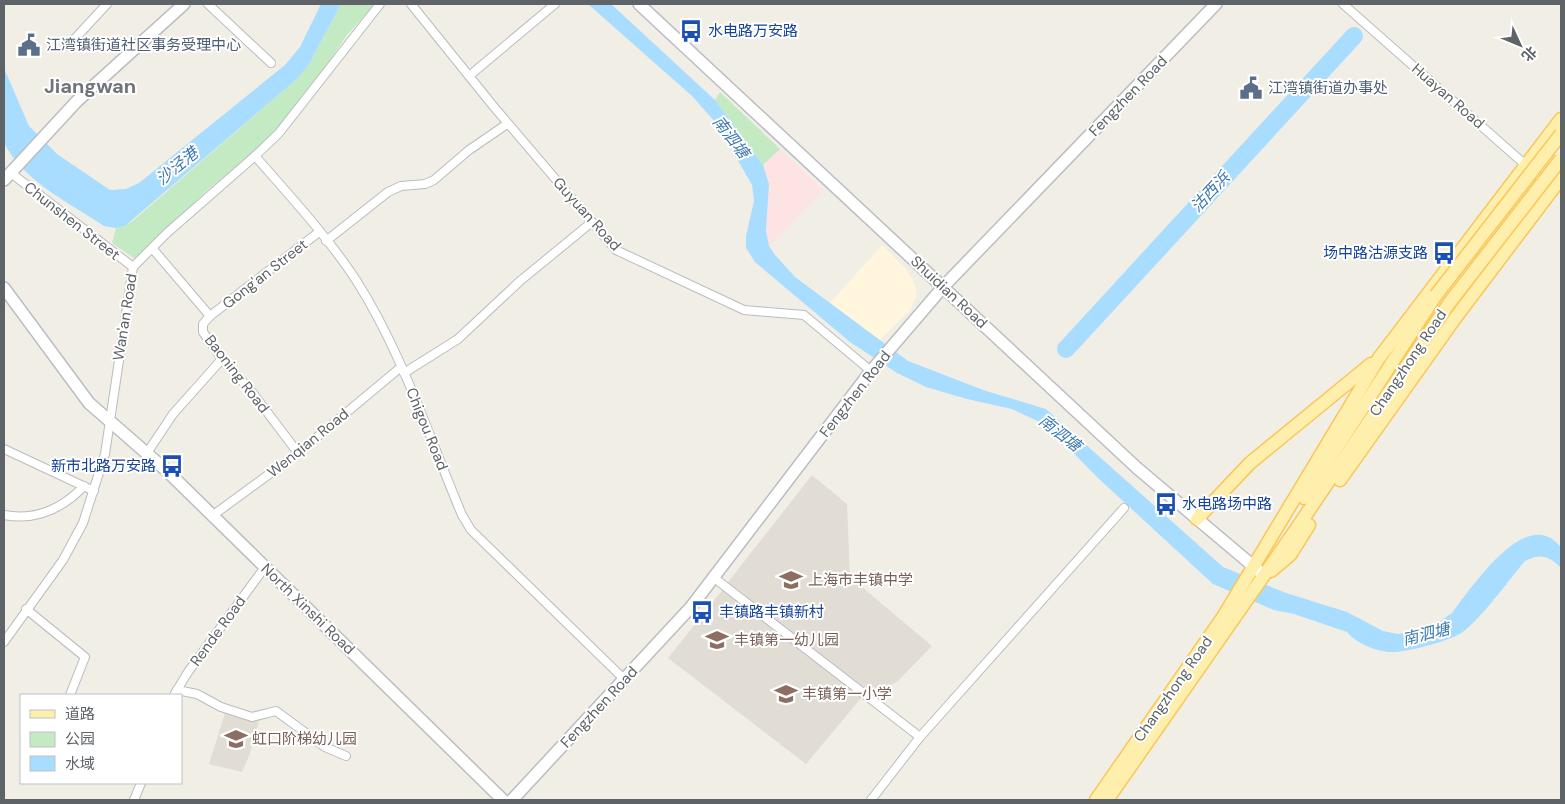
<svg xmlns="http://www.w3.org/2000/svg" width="1565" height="804" font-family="'DM Sans','Noto Sans SC',sans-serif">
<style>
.commercial{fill:#fff6dd}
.education{fill:#e1ddd5}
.medical{fill:#fde4e3}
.green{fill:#c3eac2}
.water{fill:#a8ddff}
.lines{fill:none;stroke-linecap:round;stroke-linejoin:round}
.river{stroke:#a8ddff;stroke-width:18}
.street-casing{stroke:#b9bcc1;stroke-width:10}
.secondary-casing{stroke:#babdc3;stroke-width:14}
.primary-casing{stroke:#fbc655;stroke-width:15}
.street{stroke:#fff;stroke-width:8}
.secondary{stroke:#fff;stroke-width:11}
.primary{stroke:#ffefad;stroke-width:12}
.primary-bridge-casing{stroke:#fbc655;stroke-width:15;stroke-linecap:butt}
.primary-bridge{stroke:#ffefad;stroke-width:12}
.labels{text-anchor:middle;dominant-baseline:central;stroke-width:4;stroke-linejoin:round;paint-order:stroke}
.transit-label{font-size:15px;fill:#164399;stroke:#fff;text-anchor:start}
.service-label{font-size:15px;fill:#4e5e75;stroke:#fff;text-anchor:start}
.street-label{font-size:15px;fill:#5e6368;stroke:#fff}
.education-label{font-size:15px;fill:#785e54;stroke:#fff;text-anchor:start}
.water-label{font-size:16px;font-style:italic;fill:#3a78b1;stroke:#fff}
.district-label{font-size:20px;font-weight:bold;fill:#6f757a;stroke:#fff}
</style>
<rect width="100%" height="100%" fill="#f1eee6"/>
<polygon class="commercial" points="882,245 907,270 916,287 916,297 910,310 880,340 830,303"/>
<g class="education">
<polygon points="812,475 847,504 850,577 932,646 897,682 885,687 874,689 858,685 728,582"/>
<polygon points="723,589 862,697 806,764 668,658"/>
<polygon points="225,713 259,722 249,756 242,772 209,764"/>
</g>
<polygon class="medical" points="780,149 823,190 769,246 766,231 769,184 763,165"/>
<g class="green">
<polygon points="341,4 375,4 347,35 314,84 282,125 263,144 204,193 146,250 134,258 112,243 116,228 125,226 135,219 298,78 309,64"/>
<polygon points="720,92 780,149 763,165 715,100"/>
</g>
<g class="water">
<path d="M 321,4 L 341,4 L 309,64 L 298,78 L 125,226 L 116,228 L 104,226 C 71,204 20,179 4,142 L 4,68 L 29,126 L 57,154 L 110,190 L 126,189 L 139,183 L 285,65 L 300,47 Z"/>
<path d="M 588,4 L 611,4 L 715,100 L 763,165 L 769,184 L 766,231 L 769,246 L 775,255 L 795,277 L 908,361 L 986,391 L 1046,409 L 1223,567 L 1286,593 L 1347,612 L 1383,631 L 1398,634 L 1429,629 L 1452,613 C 1469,591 1513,525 1546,536 C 1552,538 1557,543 1561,547 L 1561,568 C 1549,556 1541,553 1525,561 C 1507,582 1485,614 1464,631 C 1454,640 1405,653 1391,652 C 1377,652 1356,643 1347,632 L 1294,614 L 1274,610 L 1213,584 L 1098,478 L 1046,425 L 1012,409 L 967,399 L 926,387 L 897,373 L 850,342 L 755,262 L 746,248 L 746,236 L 754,201 L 752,185 L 717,124 L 692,96 Z"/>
</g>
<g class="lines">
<polyline class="river" points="1066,349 1354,36"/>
<defs>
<g id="street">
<polyline points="208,4 271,63"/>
<polyline points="411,4 494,107 616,250 744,310 804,315 871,371"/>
<polyline points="1343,4 1546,183"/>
<polyline points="68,46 107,4"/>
<polyline points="469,76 555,4"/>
<path d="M 255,156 C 290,196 327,236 356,280 C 402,352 429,437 462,515 L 471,530 L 625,680"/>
<polyline points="11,173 133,267"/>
<polyline points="326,241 388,192 401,186 425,184 434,180 469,150 507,124"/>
<polyline points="152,248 210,316"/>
<polyline points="404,373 458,339 520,281 592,222"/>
<polyline points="4,449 94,491"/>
<polyline points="147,453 173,414 222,359"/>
<polyline points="298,453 252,392 222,359 203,332 203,324 210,316 319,232"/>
<path d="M 4,515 C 36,521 62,509 84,486"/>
<polyline points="212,516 298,453 401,367"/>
<polyline points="713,577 920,737"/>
<polyline points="26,609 85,657 70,695"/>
<polyline points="4,642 63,560 83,523 105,454 133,267 167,233 255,156 279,133 380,4"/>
<polyline points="177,690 197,694 221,707 252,717 276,711 325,747 346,756"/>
<polyline points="174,695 188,672 265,567"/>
<polyline points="134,800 141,783"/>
<polyline points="871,800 920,737 1124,508"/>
</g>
<g id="secondary">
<polyline points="639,4 1137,468 1259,571"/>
<polyline points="4,180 77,101 184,4"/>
<polyline points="4,288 89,403 167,471 503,800"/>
<polyline points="512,800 691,607 871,371 943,287 1216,4"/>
</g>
<g id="primary">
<polyline points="1340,480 1456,317 1561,178"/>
<polyline points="1304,498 1436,295"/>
<polyline points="1197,519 1250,463 1371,364"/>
<polyline points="1271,571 1290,555 1309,525"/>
<polyline points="1096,800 1223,617 1379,358 1561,119"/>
<polyline points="1107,800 1299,525 1450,302"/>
</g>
</defs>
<use href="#street" class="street-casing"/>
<use href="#secondary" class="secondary-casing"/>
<use href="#primary" class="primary-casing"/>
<use href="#street" class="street"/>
<use href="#secondary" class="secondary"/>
<use href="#primary" class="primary"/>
<defs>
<g id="primary-bridge">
<polyline points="1436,295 1561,134"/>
<polyline points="1450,302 1561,159"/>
</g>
</defs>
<use href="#primary-bridge" class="primary-bridge-casing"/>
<use href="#primary-bridge" class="primary-bridge"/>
</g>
<defs>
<symbol id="bus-bare" viewBox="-9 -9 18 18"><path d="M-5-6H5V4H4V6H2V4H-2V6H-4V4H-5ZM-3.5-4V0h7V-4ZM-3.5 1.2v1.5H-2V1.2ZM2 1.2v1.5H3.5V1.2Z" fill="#1a4fb4" stroke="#fff" stroke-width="2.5" paint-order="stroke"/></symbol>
<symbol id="civic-bare" viewBox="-9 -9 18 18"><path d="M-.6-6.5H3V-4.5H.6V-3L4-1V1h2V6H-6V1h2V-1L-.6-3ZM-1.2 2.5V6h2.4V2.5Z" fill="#5c6f8a" stroke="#fff" stroke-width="2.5" paint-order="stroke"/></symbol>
<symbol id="school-bare" viewBox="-9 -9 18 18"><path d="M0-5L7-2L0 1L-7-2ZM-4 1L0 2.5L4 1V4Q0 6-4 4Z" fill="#8d6e63" stroke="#fff" stroke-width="2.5" paint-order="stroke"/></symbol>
</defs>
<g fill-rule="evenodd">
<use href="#bus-bare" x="675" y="15" width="32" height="32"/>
<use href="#civic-bare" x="13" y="29" width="32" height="32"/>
<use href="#civic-bare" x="1235" y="72" width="32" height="32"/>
<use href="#bus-bare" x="1428" y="237" width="32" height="32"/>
<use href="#bus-bare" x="156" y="450" width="32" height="32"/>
<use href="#bus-bare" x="1150" y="488" width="32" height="32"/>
<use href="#school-bare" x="775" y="564" width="32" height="32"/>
<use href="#bus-bare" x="686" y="596" width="32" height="32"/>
<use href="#school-bare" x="701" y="624" width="32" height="32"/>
<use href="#school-bare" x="770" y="678" width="32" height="32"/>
<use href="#school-bare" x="220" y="723" width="32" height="32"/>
</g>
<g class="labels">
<g class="transit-label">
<text x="708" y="31">水电路万安路</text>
<text x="1428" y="253" text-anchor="end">场中路沽源支路</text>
<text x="156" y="466" text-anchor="end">新市北路万安路</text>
<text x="1182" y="504">水电路场中路</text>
<text x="719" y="612">丰镇路丰镇新村</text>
</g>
<g class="service-label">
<text x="46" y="45">江湾镇街道社区事务受理中心</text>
<text x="1268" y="88">江湾镇街道办事处</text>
</g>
<g class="street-label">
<text transform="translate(1128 96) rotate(-46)">Fengzhen Road</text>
<text transform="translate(1448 96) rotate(41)">Huayan Road</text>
<text transform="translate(587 214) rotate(48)">Guyuan Road</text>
<text transform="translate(72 221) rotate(38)">Chunshen Street</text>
<text transform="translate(265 274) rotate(-38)">Gong'an Street</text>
<text transform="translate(949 292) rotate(43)">Shuidian Road</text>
<text transform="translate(125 317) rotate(-81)">Wan'an Road</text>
<text transform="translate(1408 363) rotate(-56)">Changzhong Road</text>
<text transform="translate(237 374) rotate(52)">Baoning Road</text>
<text transform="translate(855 394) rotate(-52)">Fengzhen Road</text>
<text transform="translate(427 429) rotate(68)">Chigou Road</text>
<text transform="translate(308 443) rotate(-39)">Wenqian Road</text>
<text transform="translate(308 609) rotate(44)">North Xinshi Road</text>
<text transform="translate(218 631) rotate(-54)">Rende Road</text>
<text transform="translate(1173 689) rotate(-55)">Changzhong Road</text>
<text transform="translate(599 707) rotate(-47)">Fengzhen Road</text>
</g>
<g class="education-label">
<text x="808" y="580">上海市丰镇中学</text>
<text x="734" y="640">丰镇第一幼儿园</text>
<text x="802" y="694">丰镇第一小学</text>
<text x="252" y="739">虹口阶梯幼儿园</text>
</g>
<g class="water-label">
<text transform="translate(731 137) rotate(52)">南泗塘</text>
<text transform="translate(177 166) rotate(-39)">沙泾港</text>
<text transform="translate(1210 192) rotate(-47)">沽西浜</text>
<text transform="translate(1060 433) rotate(38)">南泗塘</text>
<text transform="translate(1426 634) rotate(-14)">南泗塘</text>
</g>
<g class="district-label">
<text x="90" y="86">Jiangwan</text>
</g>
</g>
<rect width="1565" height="804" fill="none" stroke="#5e6368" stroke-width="10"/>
<rect x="20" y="694" width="162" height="90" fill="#ffffff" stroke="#bfc1c3"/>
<rect x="30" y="710" width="25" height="8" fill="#ffefad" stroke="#bfc1c3"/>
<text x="65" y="719" font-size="15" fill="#5e6368">道路</text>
<rect x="30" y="732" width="25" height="15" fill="#c3eac2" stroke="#bfc1c3"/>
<text x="65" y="744" font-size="15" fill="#5e6368">公园</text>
<rect x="30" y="756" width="25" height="15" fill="#a8ddff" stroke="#bfc1c3"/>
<text x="65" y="769" font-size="15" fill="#5e6368">水域</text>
<g transform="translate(1520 45) rotate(134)" stroke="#ffffff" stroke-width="4" paint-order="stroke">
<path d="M0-4L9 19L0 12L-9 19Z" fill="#5e6368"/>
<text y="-8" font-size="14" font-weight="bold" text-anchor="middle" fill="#5e6368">北</text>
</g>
</svg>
